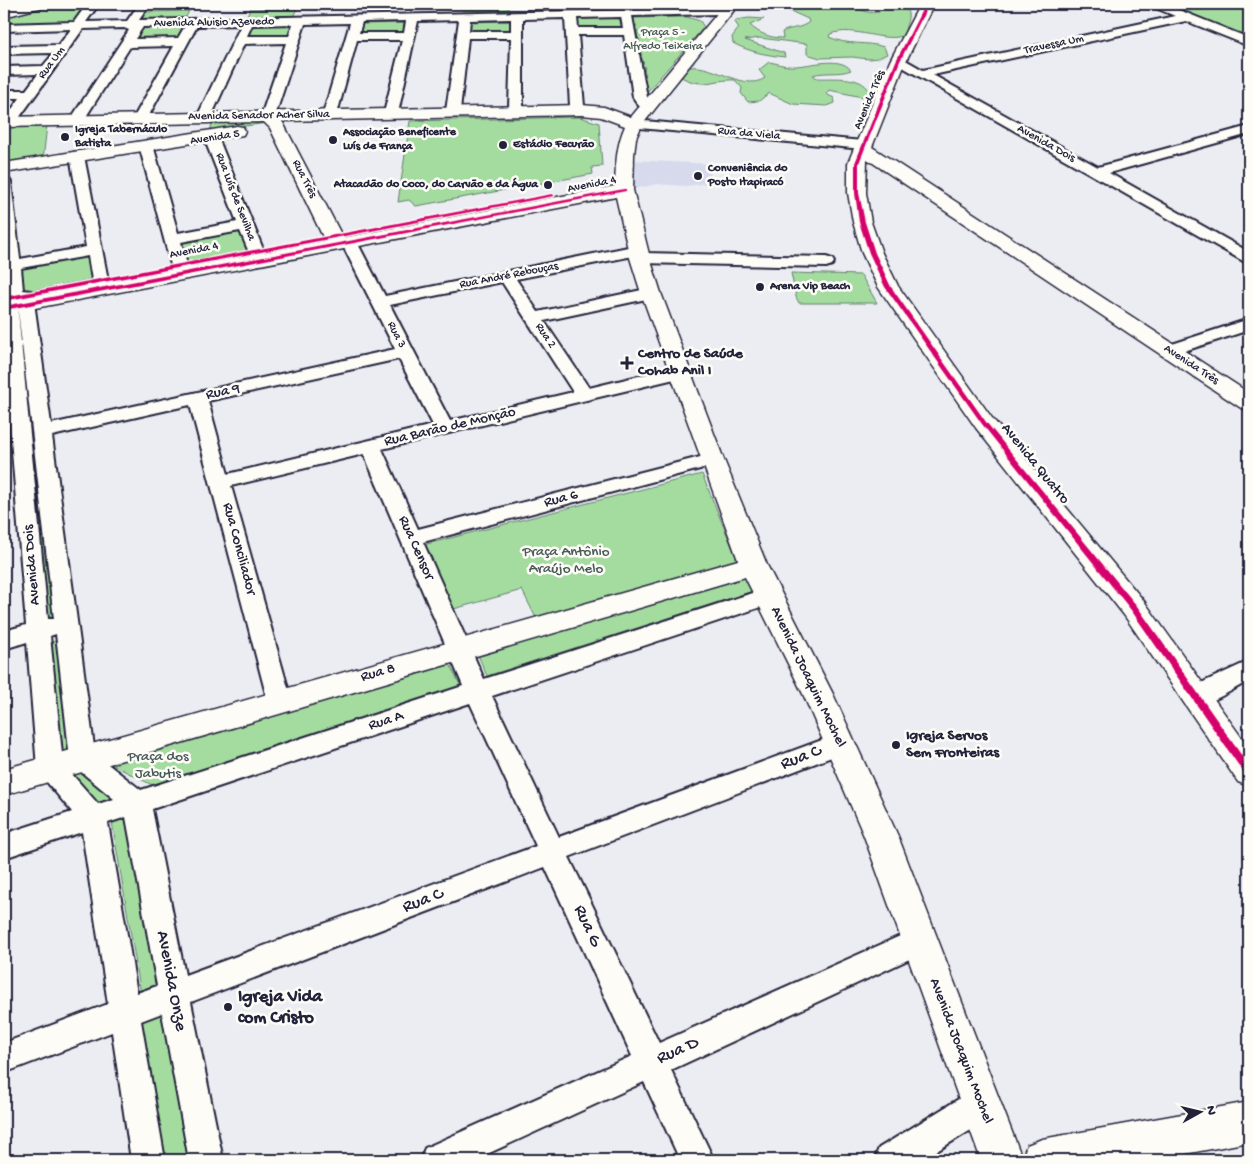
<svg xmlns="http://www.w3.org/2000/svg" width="1253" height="1164" font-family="'Gochi Hand',sans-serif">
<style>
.built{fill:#d6daec}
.green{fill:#a4dca0;stroke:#637f6e}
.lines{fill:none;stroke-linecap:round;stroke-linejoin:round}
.street-casing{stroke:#22223b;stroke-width:4}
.secondary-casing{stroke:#22223b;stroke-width:3}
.primary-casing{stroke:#22223b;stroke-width:3}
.street{fill:#fdfcf7;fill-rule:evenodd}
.secondary{fill:#fdfcf7;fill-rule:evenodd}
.primary{fill:#fdfcf7;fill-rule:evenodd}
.cycleway-casing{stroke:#fdfcf7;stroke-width:3}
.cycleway{fill:#d6006c;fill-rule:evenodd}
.poi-dot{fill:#22223b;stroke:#fdfcf7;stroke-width:2}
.labels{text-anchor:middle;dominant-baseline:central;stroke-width:5;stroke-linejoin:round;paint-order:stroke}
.far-street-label{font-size:12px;fill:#22223b;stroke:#fdfcf7}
.far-park-label{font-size:12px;fill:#495a59;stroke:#fdfcf7}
.far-poi-label{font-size:12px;font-weight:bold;fill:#22223b;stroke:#fdfcf7;text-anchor:start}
.poi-label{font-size:15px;font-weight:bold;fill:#22223b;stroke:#fdfcf7;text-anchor:start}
.street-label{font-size:15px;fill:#22223b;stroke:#fdfcf7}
.park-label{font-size:15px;fill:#495a59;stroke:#fdfcf7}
.near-street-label{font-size:18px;fill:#22223b;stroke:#fdfcf7}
.near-poi-label{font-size:18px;font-weight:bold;fill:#22223b;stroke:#fdfcf7;text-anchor:start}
</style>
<rect width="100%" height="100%" fill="#ebedf2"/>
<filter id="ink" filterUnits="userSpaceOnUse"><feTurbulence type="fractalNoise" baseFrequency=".02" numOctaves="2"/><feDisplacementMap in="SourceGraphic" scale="10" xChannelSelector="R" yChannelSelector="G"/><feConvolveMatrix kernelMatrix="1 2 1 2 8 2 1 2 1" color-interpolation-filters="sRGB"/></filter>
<g filter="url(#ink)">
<g class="built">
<polygon points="358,4 399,4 397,15 354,16"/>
<polygon points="629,160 712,164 709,183 686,186 656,184 634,189"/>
</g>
<g class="green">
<polygon points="48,4 88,4 73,24 4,25 4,18"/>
<polygon points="508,4 508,15 462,16 463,5"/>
<polygon points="568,4 613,4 615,12 568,13"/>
<path d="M 763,4 L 807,4 L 820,6 L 857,4 C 861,13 870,13 879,12 L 886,4 L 894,4 L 906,8 C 912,19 904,24 905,35 C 885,44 855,25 830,34 L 829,37 C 847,46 866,41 884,47 L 887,54 L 878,58 L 869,59 L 852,57 L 820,58 L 807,54 L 807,44 L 760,38 L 745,40 L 784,53 L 785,57 C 767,55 749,52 733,43 L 732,37 L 739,28 L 735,22 L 736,20 L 749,18 L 764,19 L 750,25 C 759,34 771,38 783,38 L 782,32 C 791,27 801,29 809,22 L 808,19 L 788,10 Z"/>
<polygon points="1150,4 1249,4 1249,45"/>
<polygon points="297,8 292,20 244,21 250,9"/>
<polygon points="189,11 183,23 134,24 142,12"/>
<polygon points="687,17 700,21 704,27 646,93 640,73 646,74 644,71 645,67 638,63 644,63 641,60 643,59 637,59 636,55 642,55 639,51 641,50 639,47 641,46 638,45 640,43 637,42 640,40 637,40 639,38 637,37 638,33 636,33 638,31 635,28 637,25 631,25 631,18"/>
<polygon points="620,18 623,30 574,31 574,19"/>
<polygon points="515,21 515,32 466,33 467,22"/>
<polygon points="405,23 402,35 355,36 358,24"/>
<polygon points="297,25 293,37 244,38 250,26"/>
<polygon points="187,27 179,40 130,41 139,28"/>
<path d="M 769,62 C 776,63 781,65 788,66 C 805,68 839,54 851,70 C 839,75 825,71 813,75 L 817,78 C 835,79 865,74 871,95 L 862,97 L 829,90 L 826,94 L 834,98 L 835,103 L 827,106 L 793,104 L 769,93 L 759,101 L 748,102 L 741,93 L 742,88 L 735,80 C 712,79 704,89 681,77 L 679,73 C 700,51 741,95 765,78 L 759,70 Z"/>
<polygon points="580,117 599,123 602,166 592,167 593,174 416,206 409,200 398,202 410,121"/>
<polygon points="263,119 267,123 210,131 213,121"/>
<polygon points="47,125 43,160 4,164 4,128"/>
<polygon points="243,229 252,250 186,263 178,241"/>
<polygon points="89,253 93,279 24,292 20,266"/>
<polygon points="791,273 861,275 877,303 799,303 796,297"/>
<polygon points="41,453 58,625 42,630 30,455"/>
<polygon points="702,474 739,564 538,622 522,590 450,610 423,545"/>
<polygon points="745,575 753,591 487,676 478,655"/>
<polygon points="57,641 71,756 53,762 42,644"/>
<polygon points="449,662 461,687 156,787 105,761"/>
<polygon points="78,770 111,797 96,806 67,774"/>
<polygon points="131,816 159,988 141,994 112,822"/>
<polygon points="168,1007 197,1160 164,1160 140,1017"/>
</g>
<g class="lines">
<defs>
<g id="street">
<path d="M 87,4 L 99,4 L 86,22 L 127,21 L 139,4 L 150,4 L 139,20 L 719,8 L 731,13 L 725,16 L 718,14 L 632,16 L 647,97 L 651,103 L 644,107 L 639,106 L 633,97 L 624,35 L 578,35 L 584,106 L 577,110 L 570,106 L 565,18 L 523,19 L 523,108 L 516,112 L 509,108 L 511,38 L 468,38 L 460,111 L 453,115 L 446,111 L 459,20 L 418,21 L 398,113 L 391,117 L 384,113 L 402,40 L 357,40 L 337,114 L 330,118 L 323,114 L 350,23 L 305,24 L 275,116 L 268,120 L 261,116 L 286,43 L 244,44 L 211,117 L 204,121 L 197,117 L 241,25 L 197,26 L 147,119 L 140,123 L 133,119 L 174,46 L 130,47 L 82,123 L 72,123 L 70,120 L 129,30 L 124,28 L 83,29 L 14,125 L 4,125 L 4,120 L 20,98 L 4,98 L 4,90 L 26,90 L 38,74 L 4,75 L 4,67 L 43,66 L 54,53 L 4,54 L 4,46 L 59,45 L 71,29 L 4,31 L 4,24 L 74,22 ZM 621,17 L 623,28 L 578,28 L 577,18 ZM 511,19 L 511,31 L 469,31 L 470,20 ZM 406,21 L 404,33 L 359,33 L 362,22 ZM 293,24 L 289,36 L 247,36 L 252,25 ZM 185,26 L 178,38 L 135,39 L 143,27 Z"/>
<polygon points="1150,4 1164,4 1249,38 1249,46 1186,21 933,75 1098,167 1249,126 1249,134 1109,173 1249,252 1249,263 1243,261 892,61 894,58 902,58 923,70 1175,16 1151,6"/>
<polygon points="634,120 863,141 870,145 863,149 629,127 627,124 629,121"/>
<polygon points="210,131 217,135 267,259 265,262 253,262 240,231 181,242 187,265 185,268 173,268 171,265 139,145 146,141 153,145 178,233 237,222 203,135"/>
<path d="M 77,152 L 82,153 L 84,156 L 108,280 L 106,284 L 94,284 L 92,280 L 88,256 L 21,268 L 23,290 L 31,291 L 33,295 L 51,424 L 395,349 L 341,242 L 343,239 L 355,239 L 357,242 L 385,296 L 638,245 L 644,247 L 646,250 L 644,253 L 826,257 L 832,259 L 834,262 L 832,265 L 826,267 L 640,263 L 634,261 L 632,258 L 633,256 L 516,279 L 538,312 L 651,288 L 657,289 L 659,293 L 657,297 L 651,298 L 544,321 L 589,388 L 680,366 L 687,368 L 689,372 L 687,376 L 382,449 L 418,529 L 712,454 L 719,456 L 722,460 L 719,464 L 423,542 L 484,679 L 768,588 L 776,590 L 779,596 L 776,602 L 492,696 L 559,837 L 841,733 L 850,736 L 854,743 L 850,750 L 569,857 L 659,1043 L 909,932 L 919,928 L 929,932 L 934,941 L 929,950 L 671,1070 L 714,1160 L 680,1160 L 644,1082 L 474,1160 L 420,1160 L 425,1148 L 632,1056 L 545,867 L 191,1002 L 223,1160 L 189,1160 L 162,1013 L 141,1021 L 165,1160 L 131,1160 L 112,1032 L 4,1073 L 4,1043 L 108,1004 L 82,832 L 4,858 L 4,834 L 72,812 L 41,775 L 37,768 L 27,642 L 4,649 L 4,631 L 26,625 L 4,351 L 4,294 L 6,293 L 4,264 L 4,178 L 9,179 L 11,182 L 20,259 L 86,247 L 70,156 L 72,153 ZM 502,282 L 573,392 L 450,421 L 390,305 ZM 17,301 L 54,619 L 48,619 ZM 399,359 L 433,425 L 228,474 L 208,401 ZM 190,405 L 268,702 L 271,709 L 280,712 L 289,709 L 292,702 L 231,486 L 364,454 L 463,686 L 141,790 L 95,754 L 52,436 ZM 56,634 L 70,759 L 74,766 L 114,799 L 98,804 L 63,764 L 50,636 ZM 470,703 L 536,846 L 185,975 L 152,809 ZM 126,817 L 157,986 L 137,993 L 108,823 Z"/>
<polygon points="1249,319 1249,330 1169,356 1163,355 1160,351 1163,347"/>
<path d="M 1249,661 L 1249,681 C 1232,689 1207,709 1188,703 L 1185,696 L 1188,689 Z"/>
<polygon points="982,1088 994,1092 998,1104 994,1116 922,1160 874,1160 879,1148 970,1092"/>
</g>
<g id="secondary">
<path d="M 725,4 L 739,4 L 642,125 L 636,138 L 634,155 L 633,190 L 650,258 L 661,293 L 724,460 L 767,565 L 833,694 L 898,836 L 1022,1158 L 1027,1145 L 1042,1139 L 1249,1102 L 1249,1142 L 1152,1160 L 981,1160 L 864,836 L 803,694 L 745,577 L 4,795 L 4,769 L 738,560 L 641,293 L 630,258 L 616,197 L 4,314 L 4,302 L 325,241 L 270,128 L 264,122 L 4,127 L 4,117 L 582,105 L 604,107 L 631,117 ZM 582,115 L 601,117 L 625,126 C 616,146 616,165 615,186 L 343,238 L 282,121 Z"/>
<polygon points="920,4 934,4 906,61 872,147 1249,393 1249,410 1241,408 867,159 866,193 871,222 882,253 898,286 992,418 1144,601 1249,748 1249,786 1238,782 1124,615 976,428 878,287 862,253 853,222 848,193 848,163 890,61"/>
<polygon points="237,126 243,127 245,131 243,135 4,173 4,163"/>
</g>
<polygon id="primary" points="23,4 45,4 43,7 4,17 4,9"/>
</defs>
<use href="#street" class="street-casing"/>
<use href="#secondary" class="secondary-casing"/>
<use href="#primary" class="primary-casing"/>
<use href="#street" class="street"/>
<use href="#secondary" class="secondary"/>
<use href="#primary" class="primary"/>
<defs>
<g id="cycleway">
<polygon points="925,4 929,4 900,61 859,163 859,193 865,222 875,253 891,287 986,422 1137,606 1249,766 1249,776 1246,776 1131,610 982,424 885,287 869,253 859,222 855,193 855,163 896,61"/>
<polygon points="624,189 626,189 626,191 4,310 4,306"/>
<polygon points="552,194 554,195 554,196 4,301 4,297"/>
</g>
</defs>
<use href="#cycleway" class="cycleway-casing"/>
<use href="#cycleway" class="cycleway"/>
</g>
</g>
<g class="poi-dot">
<circle cx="65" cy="137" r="5"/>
<circle cx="333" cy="140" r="5"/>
<circle cx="503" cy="145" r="5"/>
<circle cx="698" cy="176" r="5"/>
<circle cx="548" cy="185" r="5"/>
<circle cx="760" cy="287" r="5"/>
<path d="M624.5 355.5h5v5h5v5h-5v5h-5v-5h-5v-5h5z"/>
<circle cx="896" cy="745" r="5"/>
<circle cx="228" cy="1007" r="5"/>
</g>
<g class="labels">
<g class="far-street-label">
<text transform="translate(214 23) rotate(-1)">Avenida Aluisio Azevedo</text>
<text transform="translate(1054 45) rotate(-12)">Travessa Um</text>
<text transform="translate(52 63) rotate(-54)">Rua Um</text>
<text transform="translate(870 100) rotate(-67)">Avenida Três</text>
<text transform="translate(259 116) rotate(-1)">Avenida Senador Acher Silva</text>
<text transform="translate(749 134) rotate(5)">Rua da Viela</text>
<text transform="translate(215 138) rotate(-9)">Avenida 5</text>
<text transform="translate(1046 144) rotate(29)">Avenida Dois</text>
<text transform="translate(304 179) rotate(63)">Rua Três</text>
<text transform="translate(592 185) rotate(-11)">Avenida 4</text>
<text transform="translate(235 197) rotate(69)">Rua Luís de Sevilha</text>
<text transform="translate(194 251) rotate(-11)">Avenida 4</text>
<text transform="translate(509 276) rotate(-11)">Rua André Rebouças</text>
<text transform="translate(396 335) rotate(63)">Rua 3</text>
<text transform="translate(545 336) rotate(56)">Rua 2</text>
<text transform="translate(1191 365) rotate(33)">Avenida Três</text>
</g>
<g class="far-park-label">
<text x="663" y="33">Praça 5 -<tspan x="663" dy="14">Alfredo Teixeira</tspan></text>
</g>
<g class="far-poi-label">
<text x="75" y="130">Igreja Tabernáculo<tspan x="75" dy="14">Batista</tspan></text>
<text x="343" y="133">Associação Beneficente<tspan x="343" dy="14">Luís de França</tspan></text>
<text x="513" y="145">Estádio Fecurão</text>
<text x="708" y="169">Conveniência do<tspan x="708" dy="14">Posto Itapiracó</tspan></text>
<text x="538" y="185" text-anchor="end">Atacadão do Coco, do Carvão e da Água</text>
<text x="770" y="287">Arena Vip Beach</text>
</g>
<g class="poi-label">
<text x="638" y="354">Centro de Saúde<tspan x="638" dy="17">Cohab Anil I</tspan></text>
<text x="906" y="736">Igreja Servos<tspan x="906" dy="17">Sem Fronteiras</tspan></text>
</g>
<g class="street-label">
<text transform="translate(223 392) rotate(-12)">Rua 9</text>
<text transform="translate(450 427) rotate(-13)">Rua Barão de Monção</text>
<text transform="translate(1035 464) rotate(51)">Avenida Quatro</text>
<text transform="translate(561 499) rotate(-15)">Rua 6</text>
<text transform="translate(416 548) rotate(66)">Rua Censor</text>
<text transform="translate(239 549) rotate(75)">Rua Conciliador</text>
<text transform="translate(32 565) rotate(-95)">Avenida Dois</text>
<text transform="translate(378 673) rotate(-16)">Rua 8</text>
<text transform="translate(808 677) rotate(64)">Avenida Joaquim Mochel</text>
<text transform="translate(386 721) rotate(-18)">Rua A</text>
<text transform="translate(961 1051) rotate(69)">Avenida Joaquim Mochel</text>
</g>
<g class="park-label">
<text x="566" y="552">Praça Antônio<tspan x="566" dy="17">Araújo Melo</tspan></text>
<text x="158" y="757">Praça dos<tspan x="158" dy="17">Jabutis</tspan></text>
</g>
<g class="near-street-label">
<text transform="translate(801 758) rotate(-21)">Rua C</text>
<text transform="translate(423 901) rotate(-21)">Rua C</text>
<text transform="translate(587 926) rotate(65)">Rua G</text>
<text transform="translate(171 981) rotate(79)">Avenida Onze</text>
<text transform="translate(678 1051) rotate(-24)">Rua D</text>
</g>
<g class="near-poi-label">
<text x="238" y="997">Igreja Vida<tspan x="238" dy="21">com Cristo</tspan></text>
</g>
</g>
<rect width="1253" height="1164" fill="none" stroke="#fdfcf7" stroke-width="20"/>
<rect x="10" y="10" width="1233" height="1144" fill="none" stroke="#22223b" stroke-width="2" filter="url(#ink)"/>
<g transform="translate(1200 1112) rotate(82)" stroke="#fdfcf7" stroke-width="4" paint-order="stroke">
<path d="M0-4L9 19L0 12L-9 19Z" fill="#22223b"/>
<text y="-8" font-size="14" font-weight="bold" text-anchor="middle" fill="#22223b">N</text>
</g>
</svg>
